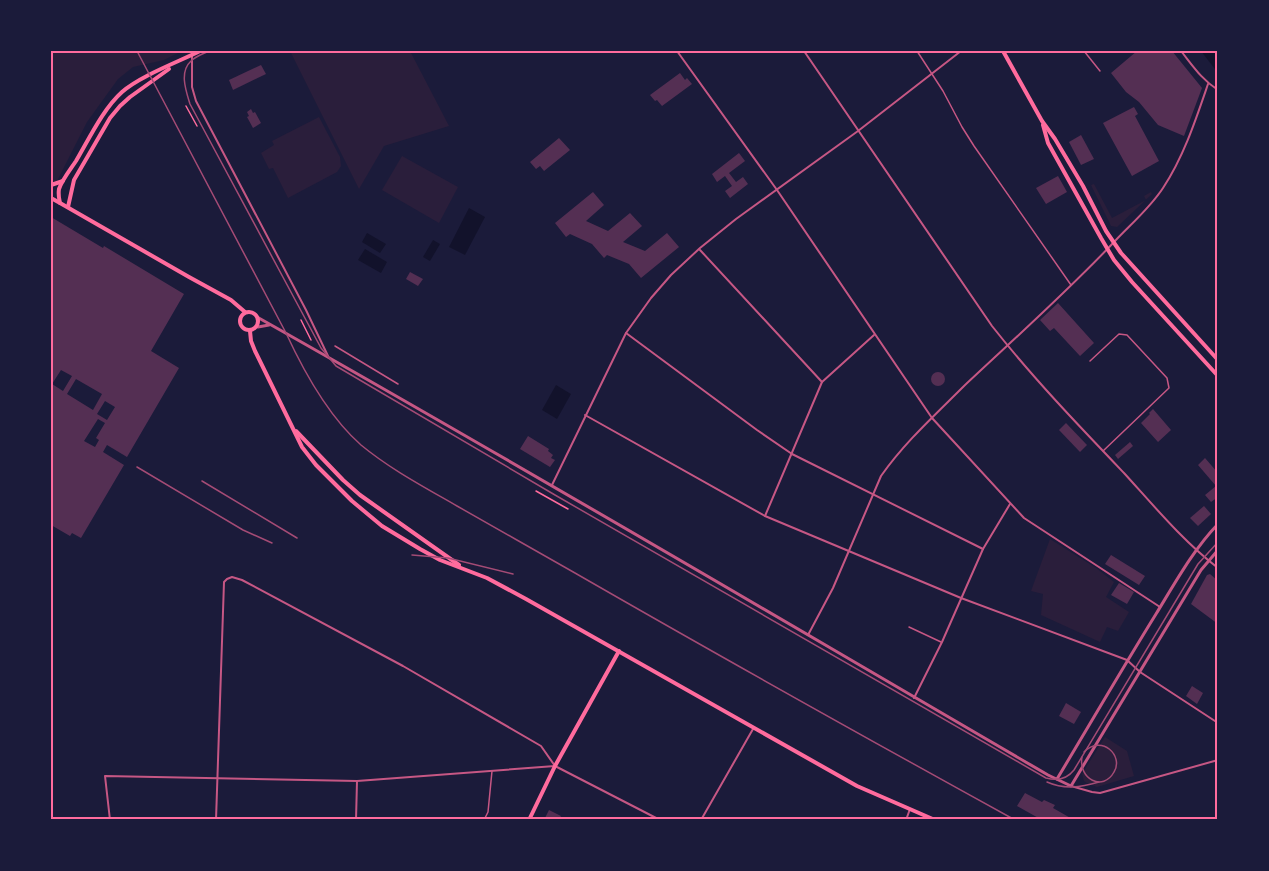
<svg xmlns="http://www.w3.org/2000/svg" width="1269" height="871" font-family="Signika,sans-serif">
<style>
.green{fill:#2a1e3b}
.water{fill:#12122b}
.building{fill:#542f53;fill-rule:evenodd}
.lines{fill:none;stroke-linecap:round;stroke-linejoin:round}
.path{stroke:#ff6b9d;stroke-width:1.5}
.service{stroke:#c65784;stroke-width:1.5}
.pedestrian{stroke:#c65784;stroke-width:1.5}
.minor{stroke:#c65784;stroke-width:2}
.tertiary{stroke:#c65784;stroke-width:3}
.secondary{stroke:#ff6b9d;stroke-width:4}
.primary{stroke:#ff6b9d;stroke-width:4}
.tram{stroke:#a44b75;stroke-width:1.5}
.rail{stroke:#a44b75;stroke-width:1.5}
.neatline{fill:none;stroke:#ff6b9d;stroke-width:2}
</style>
<rect width="100%" height="100%" fill="#1b1b3a"/>
<g class="green">
<polygon points="51,51 182,51 164,60 133,67 118,79 87,122 57,181 51,183"/>
<polygon points="290,51 410,51 449,126 384,146 359,189"/>
<polygon points="319,117 340,157 341,166 337,172 288,198 273,168 269,169 261,153 274,145 272,141"/>
<polygon points="402,156 458,187 439,223 382,190"/>
<polygon points="1094,184 1112,218 1146,200 1144,196 1151,192 1152,194 1117,227 1111,226 1091,185"/>
<polygon points="1050,539 1096,568 1114,582 1106,597 1129,612 1118,631 1107,627 1100,642 1041,615 1043,594 1031,591"/>
<polygon points="1105,737 1127,751 1134,776 1097,787 1087,783 1084,781 1082,774"/>
</g>
<g class="water">
<polygon points="1201,51 1218,51 1218,73"/>
<polygon points="469,208 485,217 465,255 449,247"/>
<polygon points="367,233 386,244 380,253 362,242"/>
<polygon points="433,240 440,244 430,261 423,257"/>
<polygon points="365,249 387,262 381,273 358,260"/>
<polygon points="556,385 571,394 557,419 542,410"/>
</g>
<g class="building">
<polygon points="1137,51 1172,51 1202,88 1184,136 1158,125 1139,102 1126,92 1111,73"/>
<polygon points="261,65 266,74 233,90 229,80"/>
<polygon points="680,73 685,80 687,78 692,84 662,106 657,100 655,101 650,95"/>
<polygon points="1134,107 1138,114 1135,116 1159,161 1132,176 1103,123"/>
<polygon points="251,109 253,113 255,112 261,123 253,128 247,117 249,116 247,112"/>
<polygon points="1081,135 1094,159 1081,165 1069,142"/>
<polygon points="559,138 570,150 544,171 540,166 536,169 530,162"/>
<polygon points="739,153 745,161 729,173 736,182 743,177 748,184 730,198 725,191 732,186 725,176 717,182 712,174"/>
<polygon points="1058,176 1067,192 1046,204 1036,188"/>
<polygon points="593,192 604,205 586,221 608,231 630,213 642,226 623,242 645,251 667,233 679,247 641,278 629,264 607,255 604,258 592,244 570,234 566,237 555,223"/>
<path d="M 51,217 L 103,248 L 104,246 L 184,294 L 151,351 L 179,368 L 127,457 L 107,445 L 103,452 L 124,465 L 81,538 L 72,533 L 70,536 L 51,525 ZM 61,370 L 72,376 L 63,391 L 52,384 ZM 76,379 L 102,394 L 93,410 L 67,394 ZM 105,401 L 115,407 L 107,420 L 97,414 ZM 98,419 L 105,423 L 96,438 L 99,440 L 95,447 L 84,441 Z"/>
<polygon points="410,272 423,279 418,286 406,279"/>
<polygon points="1058,303 1094,343 1080,356 1054,328 1050,331 1040,320"/>
<circle cx="938" cy="379" r="7"/>
<polygon points="1153,409 1171,430 1158,442 1141,423 1150,414 1149,413"/>
<polygon points="1066,423 1087,445 1080,452 1059,430"/>
<polygon points="528,436 549,449 548,451 553,455 551,458 555,460 550,467 520,449"/>
<polygon points="1130,442 1133,446 1118,459 1115,455"/>
<polygon points="1205,458 1218,473 1218,497 1211,502 1205,495 1216,486 1198,465"/>
<polygon points="1204,506 1211,514 1198,526 1190,518"/>
<polygon points="1111,555 1145,576 1139,585 1105,564"/>
<polygon points="1210,574 1218,581 1218,624 1191,604 1207,575"/>
<polygon points="1119,583 1134,592 1127,604 1111,595"/>
<polygon points="1192,686 1203,693 1197,704 1186,696"/>
<polygon points="1066,703 1081,712 1074,724 1059,716"/>
<polygon points="1025,793 1042,802 1044,800 1055,805 1053,808 1074,820 1042,820 1017,806"/>
<polygon points="549,810 561,816 559,820 544,820"/>
</g>
<g class="lines">
<g class="path">
<polyline points="186,106 197,126"/>
<polyline points="301,320 311,340"/>
<polyline points="536,491 568,509"/>
</g>
<g class="service">
<polyline points="917,51 943,91 962,127 974,146 1071,285"/>
<polyline points="1084,51 1100,71"/>
<polyline points="1090,361 1119,334 1127,335 1167,378 1169,388 1103,451"/>
<polyline points="909,627 941,642"/>
<polyline points="484,820 488,812 492,771"/>
</g>
<polyline class="pedestrian" points="335,346 398,384"/>
<g class="minor">
<polyline points="677,51 777,190 932,418 1024,518 1160,607"/>
<path d="M 804,51 L 992,326 C 1033,378 1079,426 1124,473 C 1154,506 1183,541 1218,568"/>
<path d="M 1181,51 C 1193,66 1202,80 1218,90"/>
<polyline points="192,56 192,87 196,101 306,310 328,356"/>
<polyline points="700,250 822,382"/>
<polyline points="626,333 757,430 792,454 983,549"/>
<polyline points="585,415 765,516 961,598 1127,660 1140,672 1218,723"/>
<polyline points="552,485 626,333 651,298 671,275 700,248 736,219 858,131 961,51"/>
<polyline points="765,516 822,382 874,335"/>
<path d="M 808,635 L 833,588 L 881,476 C 905,442 935,415 964,386 C 1015,338 1067,292 1115,241 C 1131,224 1150,208 1163,188 C 1184,156 1196,119 1208,84"/>
<polyline points="914,698 942,642 983,549 1010,504"/>
<polyline points="1071,786 1092,792 1100,793 1218,760"/>
<polyline points="110,820 105,776 357,781 555,766 660,820"/>
<polyline points="216,820 224,582 227,579 232,577 242,580 403,666 541,746 555,766"/>
<polyline points="356,820 357,781"/>
<polyline points="701,820 753,729"/>
<polyline points="906,820 910,809"/>
</g>
<g class="tertiary">
<path d="M 257,317 C 522,466 785,622 1048,775 L 1071,786 L 1201,570 L 1218,550"/>
<polyline points="258,327 269,325"/>
<path d="M 1057,779 C 1090,724 1122,669 1156,614 C 1175,583 1193,550 1218,524"/>
</g>
<g class="secondary">
<polyline points="51,185 63,181"/>
<polyline points="51,198 60,203"/>
<polyline points="529,820 555,766 619,651"/>
</g>
<g class="primary">
<path d="M 200,51 C 178,62 140,76 122,92 C 103,109 89,139 76,161 C 70,170 62,180 59,189 C 58,195 59,198 60,203 L 189,277 L 231,300 L 245,312"/>
<polyline points="1003,51 1042,121 1055,139 1083,186 1106,231 1121,253 1218,360"/>
<polyline points="1043,125 1048,143 1101,238 1114,260 1132,282 1218,376"/>
<polyline points="68,207 74,180 110,118 120,106 130,97 169,69"/>
<circle cx="249" cy="321" r="9"/>
<polyline points="250,331 251,341 255,351 302,447 316,465 352,501 382,526 420,549 440,560 487,578 526,599 857,786 935,820"/>
<polyline points="296,431 343,480 360,495 459,565"/>
</g>
<g class="tram">
<path d="M 209,51 C 203,54 196,56 191,61 C 179,72 186,91 190,104 L 321,348 L 336,366 L 555,495 L 1046,778 C 1057,781 1067,779 1074,770 L 1198,564 L 1218,542"/>
<path d="M 1082,757 C 1078,779 1103,792 1114,772 C 1124,756 1102,734 1084,752"/>
<path d="M 1047,782 C 1065,790 1081,787 1099,782"/>
</g>
<g class="rail">
<path d="M 137,51 L 286,333 C 304,372 328,416 361,445 C 390,469 424,487 457,506 C 496,528 536,551 575,573 C 721,657 868,739 1015,820"/>
<polyline points="137,467 243,530 272,543"/>
<polyline points="202,481 297,538"/>
<polyline points="412,555 448,558 513,574"/>
</g>
</g>
<rect width="1269" height="871" fill="none" stroke="#1b1b3a" stroke-width="105"/>
<rect x="52" y="52" width="1164" height="766" class="neatline"/>
</svg>
